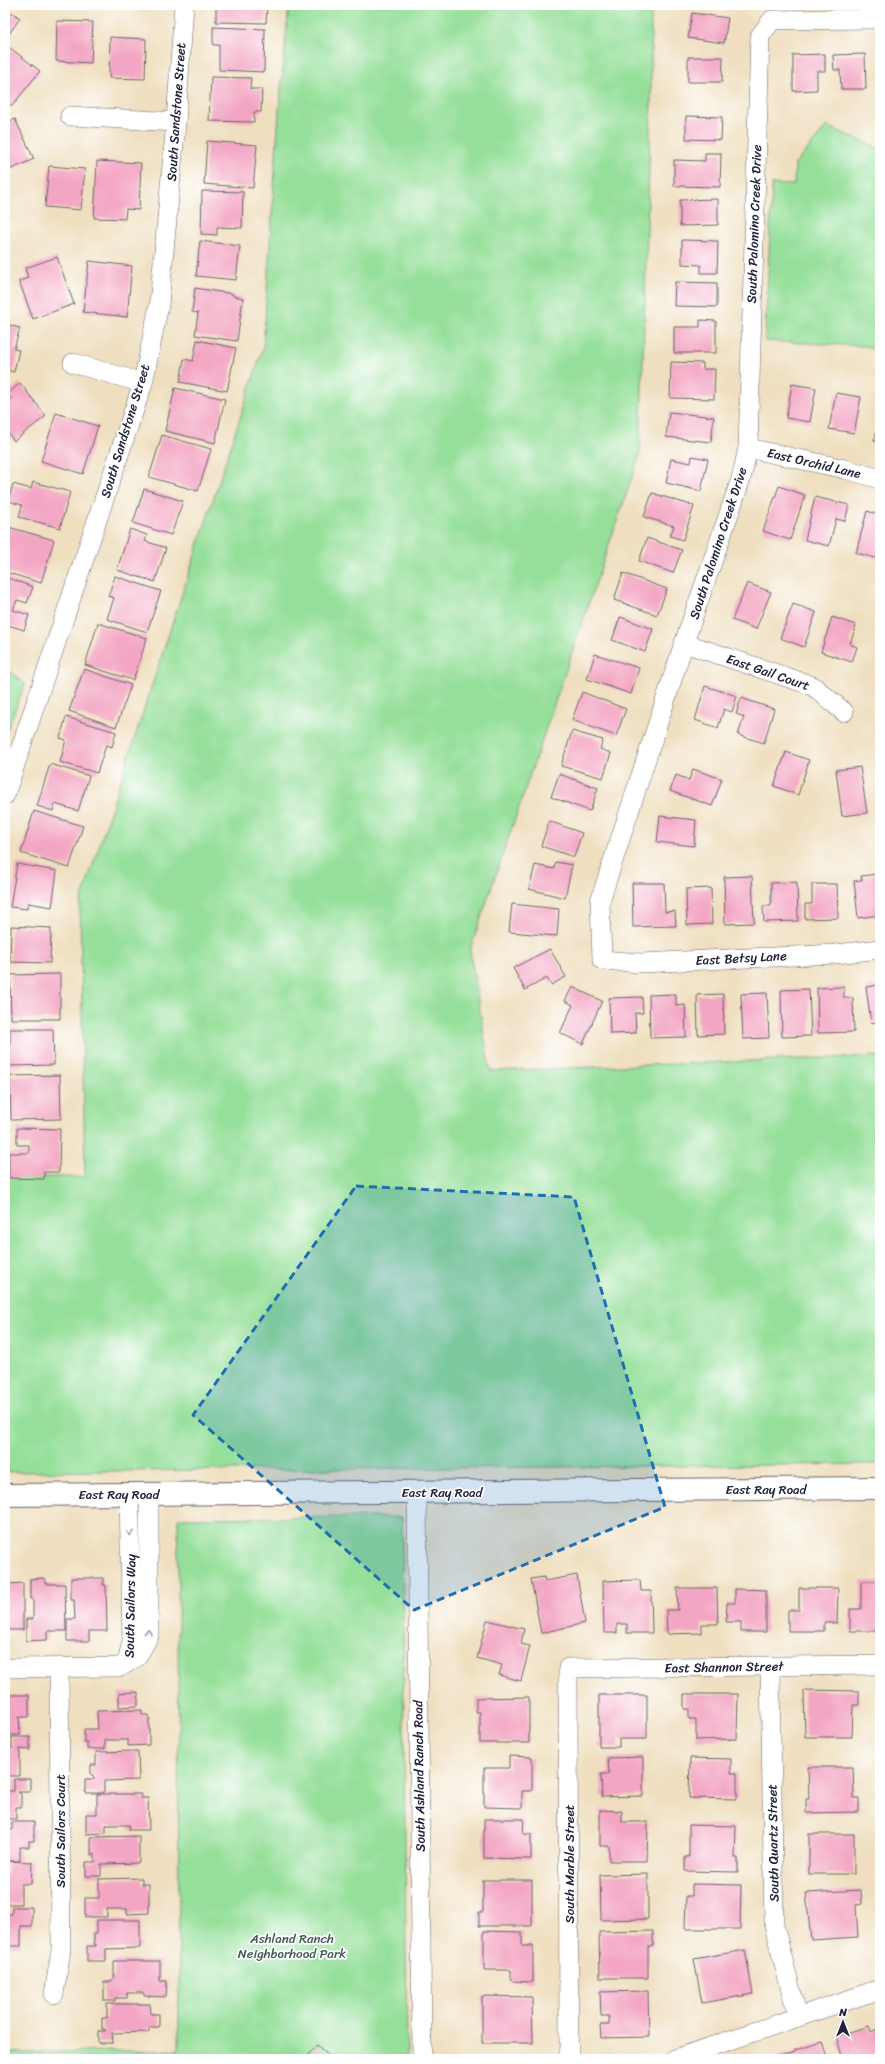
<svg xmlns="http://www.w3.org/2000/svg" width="885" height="2064" font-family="Sriracha,sans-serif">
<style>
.green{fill:#95df9a;stroke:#5c806a}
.building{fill:#f3a6c3}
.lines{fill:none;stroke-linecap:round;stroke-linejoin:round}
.minor-casing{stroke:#6a646a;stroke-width:20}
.primary-casing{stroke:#6a646a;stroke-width:24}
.minor{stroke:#fff;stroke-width:19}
.primary{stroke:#fff;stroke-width:22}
.oneway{stroke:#9c9ca7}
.marked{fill:#1f6fb2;fill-opacity:0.2;stroke:#1f6fb2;stroke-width:3;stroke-dasharray:8 5;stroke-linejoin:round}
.labels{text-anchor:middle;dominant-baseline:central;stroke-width:3.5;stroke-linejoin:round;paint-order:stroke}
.street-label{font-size:13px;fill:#22223b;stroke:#fff}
.park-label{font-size:13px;fill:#445b58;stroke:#fff}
</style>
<rect width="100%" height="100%" fill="#fff"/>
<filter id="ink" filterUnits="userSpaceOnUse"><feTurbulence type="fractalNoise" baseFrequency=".025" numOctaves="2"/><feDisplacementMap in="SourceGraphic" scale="8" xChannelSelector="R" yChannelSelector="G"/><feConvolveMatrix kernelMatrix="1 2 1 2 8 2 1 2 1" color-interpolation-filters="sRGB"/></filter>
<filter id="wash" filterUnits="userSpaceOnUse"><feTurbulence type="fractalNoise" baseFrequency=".012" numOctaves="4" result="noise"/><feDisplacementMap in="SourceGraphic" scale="16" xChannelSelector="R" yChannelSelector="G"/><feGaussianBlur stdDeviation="0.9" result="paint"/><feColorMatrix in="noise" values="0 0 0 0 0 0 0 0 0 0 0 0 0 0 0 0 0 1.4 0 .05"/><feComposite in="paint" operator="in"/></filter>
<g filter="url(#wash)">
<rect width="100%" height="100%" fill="#efdfc0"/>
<g class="green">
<polygon points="289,5 651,5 651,104 640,454 470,950 490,1071 880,1056 880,1464 5,1472 5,1177 85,1177 80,904 263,348 279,111"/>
<polygon points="827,126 880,149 880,353 865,346 765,341 772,184 794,185 795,164"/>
<polygon points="5,667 25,684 5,735"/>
<polygon points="402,1517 407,2059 5,2059 5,2053 179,2050 178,1518"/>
</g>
<g id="blocks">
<g class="building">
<polygon points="216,5 267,5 266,23 216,22"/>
<polygon points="5,8 20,18 9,34 5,32"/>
<polygon points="692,13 728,18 724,43 688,38"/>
<polygon points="57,21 93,22 91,63 56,61"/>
<polygon points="213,27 265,29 264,72 219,70 219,45 213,45"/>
<polygon points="110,37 146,39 145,79 109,78"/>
<polygon points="5,44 40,71 12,106 5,100"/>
<polygon points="825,54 825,71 817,71 817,90 793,91 793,55"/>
<polygon points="865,54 866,89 841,89 840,70 834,70 833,55"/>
<polygon points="688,57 723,57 722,82 688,82"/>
<polygon points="211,77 251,78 250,89 262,89 261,112 254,112 254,122 209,121"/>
<polygon points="686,116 722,117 721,140 686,139"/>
<polygon points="15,119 34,159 5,172 5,123"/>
<polygon points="207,141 257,145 253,188 204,184"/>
<polygon points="705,153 721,153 720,187 674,186 674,160 705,161"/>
<polygon points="97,161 141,163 139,210 126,209 125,219 94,218"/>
<polygon points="49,166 85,169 81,210 45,207"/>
<polygon points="202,191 243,192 242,228 217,227 217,235 201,234"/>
<polygon points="718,199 718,225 680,226 680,200"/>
<polygon points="682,240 718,241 717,273 701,273 701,265 682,264"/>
<polygon points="200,241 240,246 236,280 196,276"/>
<polygon points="57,257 74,304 33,319 19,281 28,278 25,268"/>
<polygon points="89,261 132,266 127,317 83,312"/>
<polygon points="675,282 717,283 717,307 674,306"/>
<polygon points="195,288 233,294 233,296 243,298 237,341 195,335 198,313 192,312"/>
<polygon points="700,320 716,321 716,353 674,353 674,327 700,327"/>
<polygon points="5,324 20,328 14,349 19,350 14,372 5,370"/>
<polygon points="197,340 236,348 227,391 180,382 184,359 193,361"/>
<polygon points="671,362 703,363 703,369 715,369 714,399 670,398"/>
<polygon points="20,383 46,416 14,441 5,429 5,405 12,399 7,394"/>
<polygon points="792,384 816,388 810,422 786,418"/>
<polygon points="175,388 225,399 215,443 165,431"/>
<polygon points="836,393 861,397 854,433 829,429"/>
<polygon points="669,412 714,417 711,442 666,437"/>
<polygon points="56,413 98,426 83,474 41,461"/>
<polygon points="880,419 880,442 874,441"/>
<polygon points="162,435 211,449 198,491 149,477"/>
<polygon points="692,456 708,459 701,491 666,483 671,459 691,463"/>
<polygon points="33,482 70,492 60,528 19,517 22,505 8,501 13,484 31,489"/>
<polygon points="779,486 805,495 790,540 763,531"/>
<polygon points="144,489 183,501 171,535 133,523"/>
<polygon points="652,493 694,506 683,540 670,536 674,526 644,517"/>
<polygon points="815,497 849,505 845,521 836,519 829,546 805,540"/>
<polygon points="867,511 880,515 879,559 856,553"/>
<polygon points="5,526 54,540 41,583 5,572"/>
<polygon points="130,529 147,535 145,541 166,548 155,582 117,570"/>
<polygon points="647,538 682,550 673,573 639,561"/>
<polygon points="623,573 667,589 657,615 614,600"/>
<polygon points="115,576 161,591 147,632 107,619 114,598 108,596"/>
<polygon points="5,577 33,587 27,603 17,600 13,610 29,615 24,630 5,624"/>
<polygon points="747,583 771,592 756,629 732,620"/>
<polygon points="793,604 816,612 804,647 780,638"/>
<polygon points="620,617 653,629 645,652 612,640"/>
<polygon points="832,617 856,625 850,644 857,647 852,662 821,652"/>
<polygon points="98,623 147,638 133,680 85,665"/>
<polygon points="595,654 639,668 631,694 587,679"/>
<polygon points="84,669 131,685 116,727 69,711"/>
<polygon points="705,686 737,696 732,712 724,709 718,728 695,720"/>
<polygon points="582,692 626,709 616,736 572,720"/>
<polygon points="741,698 774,709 764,743 738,735 744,717 736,714"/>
<polygon points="66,717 116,732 112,747 106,745 97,773 60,762 66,740 60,738"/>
<polygon points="572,731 603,740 600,749 611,753 603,778 561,766"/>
<polygon points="786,752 809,760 798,795 774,786"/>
<polygon points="50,764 89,776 78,811 55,804 53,811 37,806"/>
<polygon points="860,767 867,813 842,816 836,770"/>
<polygon points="693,769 722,779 712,806 670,791 676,775 689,780"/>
<polygon points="559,774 598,788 590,811 551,797"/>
<polygon points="34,811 83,826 69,868 21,853"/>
<polygon points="660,816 696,820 694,846 657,842"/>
<polygon points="549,821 582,833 574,857 541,846"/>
<polygon points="556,862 572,865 565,898 529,889 535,865 554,869"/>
<polygon points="17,864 57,871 52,907 28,903 27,909 10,907"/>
<polygon points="878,874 880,915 858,918 854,881 862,880 861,876"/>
<polygon points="752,876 754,923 725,924 724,877"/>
<polygon points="797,882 798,921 764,922 763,906 771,906 771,883"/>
<polygon points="632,883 664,883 665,912 675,911 676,926 633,927"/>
<polygon points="812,884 837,884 838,918 805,919 805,904 812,904"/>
<polygon points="711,888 712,924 687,925 686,889"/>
<polygon points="512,904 559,909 557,936 509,932"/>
<polygon points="11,926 51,928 50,963 10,962"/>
<polygon points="550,949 566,977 551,985 547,978 525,990 513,968"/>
<polygon points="60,974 60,1019 11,1019 10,975"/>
<polygon points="880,985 880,1021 871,1023 866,987"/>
<polygon points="572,987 602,1001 583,1044 560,1033 573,1005 565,1001"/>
<polygon points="844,987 844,998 853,998 854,1032 818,1033 817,988"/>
<polygon points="809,989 811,1036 782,1037 781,990"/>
<polygon points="767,993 769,1038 743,1039 741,994"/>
<polygon points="676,994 676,1006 685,1005 686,1037 650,1038 649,995"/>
<polygon points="723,994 724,1034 698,1035 697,995"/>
<polygon points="642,997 643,1013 635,1013 636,1033 610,1034 609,998"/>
<polygon points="10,1029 53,1029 54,1065 10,1066"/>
<polygon points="60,1075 61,1119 11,1120 10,1076"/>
<polygon points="17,1128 60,1129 59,1172 44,1172 44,1179 9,1178 9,1153 29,1153 29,1145 17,1145"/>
<polygon points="577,1575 585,1623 541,1633 531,1579 544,1577 545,1581"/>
<polygon points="45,1578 45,1584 65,1584 66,1631 47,1631 47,1640 26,1641 26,1619 33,1619 33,1599 30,1599 30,1579"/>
<polygon points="71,1578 103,1578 103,1585 106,1585 107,1631 89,1631 89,1641 67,1641 67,1619 75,1619 74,1600 71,1600"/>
<polygon points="640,1580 641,1591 651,1591 652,1633 627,1633 627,1624 617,1624 617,1633 604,1633 603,1581"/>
<polygon points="861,1581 879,1581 880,1631 850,1631 850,1609 861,1609"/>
<polygon points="23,1583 23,1630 5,1630 5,1584"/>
<polygon points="677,1588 717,1588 718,1624 702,1624 702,1633 667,1634 666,1610 678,1610"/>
<polygon points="799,1588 838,1588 837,1623 824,1623 824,1631 788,1631 788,1610 799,1610"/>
<polygon points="735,1589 766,1590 766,1632 741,1632 741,1622 726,1622 727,1603 735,1603"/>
<polygon points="487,1620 524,1629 521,1644 530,1646 521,1681 499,1675 502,1665 477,1658"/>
<polygon points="804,1690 859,1691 859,1705 853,1705 852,1737 805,1737"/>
<polygon points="138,1692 138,1706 119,1707 119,1693"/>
<polygon points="684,1694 738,1694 737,1739 696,1740 696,1719 689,1719 689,1709 684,1709"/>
<polygon points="7,1695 29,1695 29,1717 19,1717 20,1735 5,1735 5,1703 7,1703"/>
<polygon points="599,1695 647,1695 647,1739 619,1739 619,1747 599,1747"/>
<polygon points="529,1697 529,1743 480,1743 480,1712 476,1712 476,1698"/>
<polygon points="142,1710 142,1715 149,1715 149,1745 128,1746 128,1740 105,1740 105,1749 87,1749 87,1742 84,1742 84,1729 98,1729 97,1711"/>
<polygon points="12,1737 30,1737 30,1750 20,1749 20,1776 5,1776 5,1749 12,1749"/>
<polygon points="138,1751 139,1780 104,1781 104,1793 85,1793 85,1779 94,1779 94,1775 91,1775 91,1765 96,1765 96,1752"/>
<polygon points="509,1756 532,1757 532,1791 522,1791 522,1808 484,1807 484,1768 509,1768"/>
<polygon points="643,1757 643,1796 602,1797 601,1774 609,1774 608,1758"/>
<polygon points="690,1758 731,1759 731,1773 737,1773 737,1799 689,1798"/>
<polygon points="808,1767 853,1767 854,1798 859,1798 859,1812 806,1813 806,1799 809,1799"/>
<polygon points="14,1779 30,1779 30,1792 18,1792 21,1794 21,1807 16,1807 16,1819 5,1819 5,1791 14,1791"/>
<polygon points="97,1794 141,1794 141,1798 148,1798 149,1830 129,1830 129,1825 106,1825 106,1833 86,1834 86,1814 97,1814"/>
<polygon points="600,1810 622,1811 622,1822 648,1822 647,1861 609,1861 609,1846 600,1846"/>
<polygon points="484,1819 524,1819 523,1834 531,1834 531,1859 484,1858"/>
<polygon points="12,1822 34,1822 34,1841 29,1841 29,1847 20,1847 20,1861 10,1861 32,1862 31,1884 21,1884 21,1904 5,1904 5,1874 8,1874 8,1861 5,1861 5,1830 12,1830"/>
<polygon points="689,1825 736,1826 735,1858 738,1858 738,1872 685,1871 685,1857 689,1857"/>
<rect x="809" y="1834" width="45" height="40"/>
<polygon points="139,1836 139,1863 101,1864 101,1876 86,1876 86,1862 95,1862 95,1854 91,1855 91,1837"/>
<polygon points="648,1874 648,1919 601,1920 600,1875"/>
<polygon points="142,1878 142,1884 149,1884 149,1913 127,1914 127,1909 107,1909 107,1917 85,1917 85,1898 99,1898 99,1879"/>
<polygon points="483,1880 532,1880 532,1926 479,1926 479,1912 483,1912"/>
<polygon points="692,1884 741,1885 740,1929 685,1929 686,1896 692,1896"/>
<polygon points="861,1890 862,1904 856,1905 858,1937 811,1940 806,1893"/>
<polygon points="12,1907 32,1907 32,1926 21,1926 21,1946 5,1946 5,1914 12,1914"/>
<polygon points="97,1920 140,1920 140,1948 106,1949 106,1961 87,1961 87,1946 96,1946 96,1944 94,1944 94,1934 97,1934"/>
<polygon points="484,1931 522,1932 522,1946 533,1946 533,1982 511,1981 511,1970 484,1970"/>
<polygon points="653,1931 653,1946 648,1946 648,1978 600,1978 599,1932"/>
<polygon points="745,1950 753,1994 702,2003 694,1959"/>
<polygon points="114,1961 160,1961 160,1981 167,1981 166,1997 144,1996 144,1993 127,1993 127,1998 115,1998 115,2001 104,2001 104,1982 110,1982 114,1979"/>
<polygon points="648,1991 649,2037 601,2038 600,2025 609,2025 609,2016 601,2016 600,1992"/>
<polygon points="482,1996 532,1997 533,2043 482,2043"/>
<polygon points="107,2004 150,2004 151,2014 159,2014 159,2027 149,2027 149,2032 112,2033 113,2043 98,2043 98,2031 105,2031 105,2029 102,2029 102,2018 107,2018"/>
<polygon points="869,2026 871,2032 880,2028 880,2059 856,2059 855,2054 843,2058 836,2036"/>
<polygon points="823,2042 828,2059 780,2059 779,2056 795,2052 795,2050"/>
<polygon points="317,2045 332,2059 304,2059"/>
</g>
</g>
</g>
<g filter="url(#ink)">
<use href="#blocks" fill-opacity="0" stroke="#6a646a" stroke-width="1"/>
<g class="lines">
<defs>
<g id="minor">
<polyline points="880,19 772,20 760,36 748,448 741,479 684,643 600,901 602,960 641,963 836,954 880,949"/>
<polyline points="70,116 176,122"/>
<polyline points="73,363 143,383"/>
<polyline points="748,448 845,469 880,479"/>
<polyline points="684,643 813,686 844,712"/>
<polyline points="5,795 143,383 159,305 176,122 184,5"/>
<polyline points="417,1492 422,2059"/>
<polyline points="127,1663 132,1641 129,1494"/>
<polyline points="770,1666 774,1926 798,2017"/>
<polyline points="5,1668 120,1667 137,1657 149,1636 149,1494"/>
<polyline points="54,1994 61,1950 59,1668"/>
<polyline points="569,2059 568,1668 880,1665"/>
<polyline points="675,2059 880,1989"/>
</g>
<polyline id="primary" points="5,1495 880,1488"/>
</defs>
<use href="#minor" class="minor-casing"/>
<use href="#primary" class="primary-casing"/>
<use href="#minor" class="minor"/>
<use href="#primary" class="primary"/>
</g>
<defs><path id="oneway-chevron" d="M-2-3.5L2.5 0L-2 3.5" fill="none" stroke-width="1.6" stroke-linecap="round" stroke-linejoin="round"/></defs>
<g class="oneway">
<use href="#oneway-chevron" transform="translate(130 1533) rotate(89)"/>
<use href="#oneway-chevron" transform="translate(148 1632) rotate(-84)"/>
</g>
</g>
<path class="marked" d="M 356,1186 L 574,1197 L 665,1507 L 414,1610 L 193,1415 Z"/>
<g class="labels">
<g class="street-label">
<text transform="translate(176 112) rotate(-86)">South Sandstone Street</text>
<text transform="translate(754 224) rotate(-88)">South Palomino Creek Drive</text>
<text transform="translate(125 431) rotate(-73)">South Sandstone Street</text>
<text transform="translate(814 463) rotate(13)">East Orchid Lane</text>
<text transform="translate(718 543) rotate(-72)">South Palomino Creek Drive</text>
<text transform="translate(768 672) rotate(19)">East Gail Court</text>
<text transform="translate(741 958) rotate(-3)">East Betsy Lane</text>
<text x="766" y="1489">East Ray Road</text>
<text x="442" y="1492">East Ray Road</text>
<text x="119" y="1494">East Ray Road</text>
<text transform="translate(130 1606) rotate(-89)">South Sailors Way</text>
<text transform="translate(724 1667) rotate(-1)">East Shannon Street</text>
<text transform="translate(419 1776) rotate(-91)">South Ashland Ranch Road</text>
<text transform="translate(60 1831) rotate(-90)">South Sailors Court</text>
<text transform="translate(773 1843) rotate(-91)">South Quartz Street</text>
<text transform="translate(569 1864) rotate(-90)">South Marble Street</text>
</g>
<g class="park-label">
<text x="292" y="1938">Ashland Ranch<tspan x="292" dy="15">Neighborhood Park</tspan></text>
</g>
</g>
<rect width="885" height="2064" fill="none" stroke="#fff" stroke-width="20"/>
<g transform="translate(843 2022)" stroke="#ffffff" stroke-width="3" paint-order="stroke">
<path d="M0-3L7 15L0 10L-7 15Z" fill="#22223b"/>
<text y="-6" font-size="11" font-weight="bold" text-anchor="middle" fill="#22223b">N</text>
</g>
</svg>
